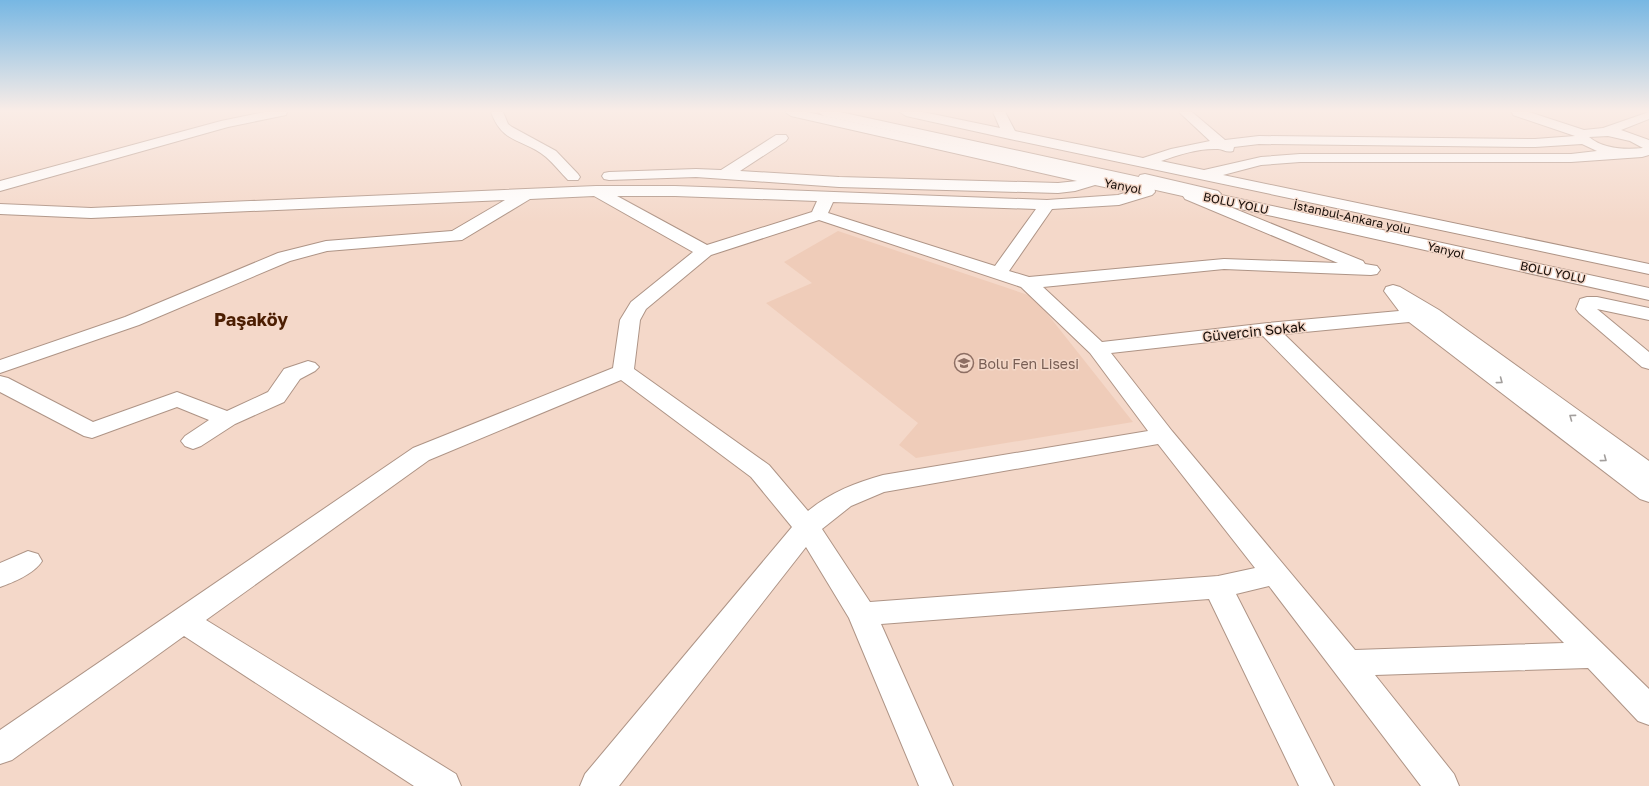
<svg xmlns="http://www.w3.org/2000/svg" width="1649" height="786" font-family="'Golos Text',sans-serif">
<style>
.built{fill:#efccb9}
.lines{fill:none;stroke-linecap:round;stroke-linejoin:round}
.minor-casing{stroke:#ae9486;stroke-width:2}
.highway-casing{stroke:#ae9486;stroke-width:2}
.minor{fill:#fff;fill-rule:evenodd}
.highway{fill:#fff;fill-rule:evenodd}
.oneway{stroke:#a39f9d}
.labels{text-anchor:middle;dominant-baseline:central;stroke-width:3;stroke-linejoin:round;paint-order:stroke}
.far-street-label{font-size:12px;fill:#180f0a;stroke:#f4d8c9}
.street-label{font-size:14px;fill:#180f0a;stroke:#f4d8c9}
.education-label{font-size:14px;fill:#785e54;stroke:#f4d8c9;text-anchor:start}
.district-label{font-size:18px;font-weight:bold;fill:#4c1e02;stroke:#f4d8c9}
</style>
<rect width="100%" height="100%" fill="#f4d8c9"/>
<polygon class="built" points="838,231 1034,297 1133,422 916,458 899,445 918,423 766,303 812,283 784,262"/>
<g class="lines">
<defs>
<g id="minor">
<polygon points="265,112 287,112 286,115 228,127 0,191 0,181 221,121"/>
<path d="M 491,112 L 503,112 L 508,124 L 512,127 L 556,151 L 578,174 L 580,177 L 578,180 L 568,180 C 561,173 554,164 546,157 C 523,138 503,145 491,112 Z"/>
<path d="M 785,112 L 807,112 L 1138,185 L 1138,178 L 1140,175 L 1145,174 L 1218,191 L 1221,194 L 1218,197 L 1208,198 L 1363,261 L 1365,264 L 1377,266 L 1380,270 L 1377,274 L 1371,275 L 1224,269 L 1043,287 L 1102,342 L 1268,323 L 1399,311 L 1384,291 L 1386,287 L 1393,285 L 1400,287 L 1439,310 L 1649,461 L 1649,502 L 1640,499 L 1409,322 L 1284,334 L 1649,689 L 1649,725 L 1638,721 L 1588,668 L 1375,675 L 1454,774 L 1459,786 L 1421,786 L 1269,586 L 1236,594 L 1334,786 L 1299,786 L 1209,599 L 881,624 L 953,786 L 919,786 L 849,618 L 806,547 L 619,786 L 580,786 L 585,774 L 792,527 L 751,477 L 621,380 L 429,460 L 206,620 L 456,774 L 461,786 L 414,786 L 184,636 L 12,760 L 0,764 L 0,730 L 413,448 L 613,368 L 620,320 L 631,302 L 693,252 L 594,196 L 530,199 L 462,240 L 327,251 L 290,261 L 139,325 L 0,373 L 0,360 L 125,317 L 278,253 L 326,241 L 452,231 L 505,200 L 91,218 L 0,214 L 0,204 L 91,208 L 596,186 L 675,186 L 1047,200 L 1118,195 L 1128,192 L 1095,185 L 1075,191 L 1058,193 L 839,187 L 696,177 L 609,180 L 604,179 L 602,176 L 604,173 L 609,172 L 696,169 L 721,170 L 776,135 L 786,135 L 788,138 L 786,141 L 740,171 L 839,177 L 1058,183 L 1077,181 L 791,116 ZM 1154,185 L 1187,192 L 1183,196 L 1185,199 L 1338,263 L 1224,259 L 1029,277 L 1009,271 L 1052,209 L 1119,205 L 1152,195 L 1155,192 ZM 617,196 L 675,196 L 817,201 L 812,212 L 707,245 ZM 833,202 L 1036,209 L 995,266 L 828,213 ZM 819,220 L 1021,287 L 1090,353 L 1148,431 L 883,475 C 855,483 831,492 808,511 L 769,465 L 634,369 L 640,320 L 646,309 L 711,255 ZM 1263,336 L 1564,643 L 1355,650 L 1172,431 L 1111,353 ZM 1158,444 L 1255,568 L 1218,576 L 870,602 L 822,529 L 851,506 L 884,492 Z"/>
<path d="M 900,112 L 923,112 L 1000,128 L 993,112 L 1005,112 L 1015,131 L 1143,158 L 1171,149 L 1210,141 L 1179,112 L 1192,112 L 1225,140 L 1259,136 L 1535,139 L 1575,136 L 1513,115 L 1512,112 L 1529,112 L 1584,130 L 1603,128 L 1649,112 L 1649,119 L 1621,130 L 1649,140 L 1649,155 L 1642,157 L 1571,162 L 1300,162 L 1261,165 L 1223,175 L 1649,264 L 1649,274 L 1010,139 L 906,116 ZM 1608,136 L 1630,141 L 1643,148 C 1626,150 1603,149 1589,137 ZM 1259,144 L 1535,147 L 1582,144 L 1597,151 L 1571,154 L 1300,154 L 1261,157 L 1204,170 L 1161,161 C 1178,155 1199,148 1218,149 C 1223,149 1226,153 1233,151 L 1234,147 Z"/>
<polygon points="1587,297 1597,297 1649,308 1649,320 1597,309 1649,352 1649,369 1642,367 1579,313 1576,309 1580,299"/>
<polygon points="308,361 315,363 319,367 315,371 300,379 284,402 235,424 201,446 193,449 185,446 181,441 185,436 209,420 177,407 92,438 84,436 0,392 0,376 8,378 93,422 177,392 227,411 268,392 284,369"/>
<path d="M 28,551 L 38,554 L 42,561 C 34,574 14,582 0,587 L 0,563 Z"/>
</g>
<polygon id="highway" points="818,112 840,112 1649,288 1649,300 824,116"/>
</defs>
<use href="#minor" class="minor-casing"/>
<use href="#highway" class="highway-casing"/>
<use href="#minor" class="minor"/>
<use href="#highway" class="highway"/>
</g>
<defs><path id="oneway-chevron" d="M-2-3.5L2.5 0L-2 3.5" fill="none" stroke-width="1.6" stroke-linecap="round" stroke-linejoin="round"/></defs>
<g class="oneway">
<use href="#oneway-chevron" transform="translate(1500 381) rotate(37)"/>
<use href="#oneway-chevron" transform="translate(1572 417) rotate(-144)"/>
<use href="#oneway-chevron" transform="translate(1604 459) rotate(37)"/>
</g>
<linearGradient id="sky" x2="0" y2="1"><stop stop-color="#77b7e3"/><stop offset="0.5" stop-color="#faede7"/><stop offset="1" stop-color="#faede7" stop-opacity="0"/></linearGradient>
<rect width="1649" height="222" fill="url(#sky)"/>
<defs>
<symbol id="school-ring" viewBox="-11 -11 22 22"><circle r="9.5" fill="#f4d8c9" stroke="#8d6e63" stroke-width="1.5"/><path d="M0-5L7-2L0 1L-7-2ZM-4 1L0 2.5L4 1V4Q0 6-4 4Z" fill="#8d6e63"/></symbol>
</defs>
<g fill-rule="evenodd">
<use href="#school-ring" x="953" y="352" width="22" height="22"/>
</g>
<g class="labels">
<g class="far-street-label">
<text transform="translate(1123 186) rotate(11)">Yanyol</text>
<text transform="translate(1236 203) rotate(12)">BOLU YOLU</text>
<text transform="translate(1352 217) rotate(12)">İstanbul-Ankara yolu</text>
<text transform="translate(1446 250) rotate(14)">Yanyol</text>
<text transform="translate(1553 272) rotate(12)">BOLU YOLU</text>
</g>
<g class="street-label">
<text transform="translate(1254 331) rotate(-6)">Güvercin Sokak</text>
</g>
<g class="education-label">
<text x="978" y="363">Bolu Fen Lisesi</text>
</g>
<g class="district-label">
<text x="251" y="319">Paşaköy</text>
</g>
</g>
</svg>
